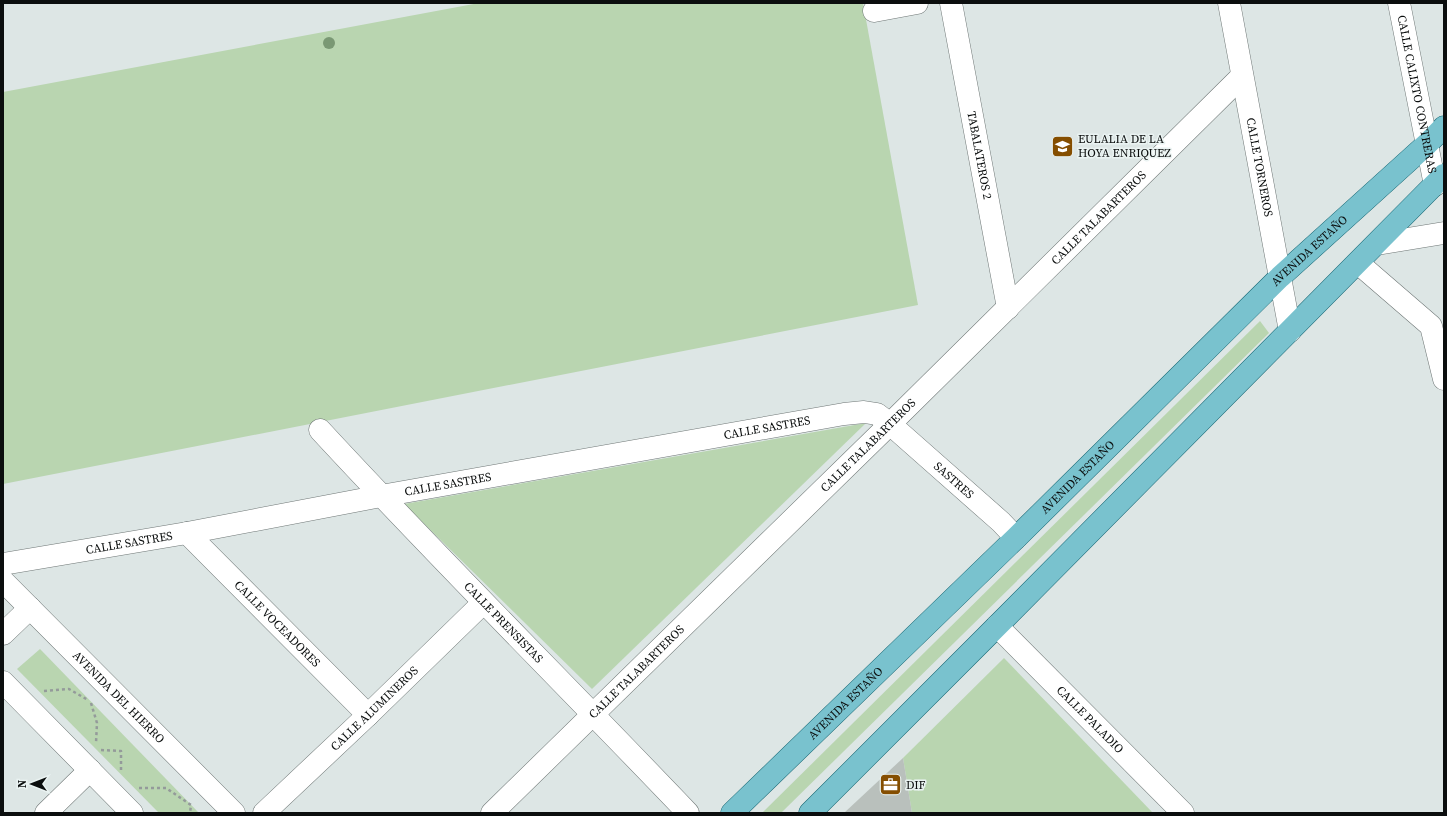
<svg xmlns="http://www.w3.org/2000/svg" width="1447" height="816" font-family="'Source Serif 4',serif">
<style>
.green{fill:#b9d5b0}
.building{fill:#b9c0bc}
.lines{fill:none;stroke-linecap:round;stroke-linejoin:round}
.minor-casing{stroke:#6f7776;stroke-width:23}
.major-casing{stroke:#196875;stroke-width:23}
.path{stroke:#949a9a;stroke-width:2.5;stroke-dasharray:3 3;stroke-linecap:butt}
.minor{stroke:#fff;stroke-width:22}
.major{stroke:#79c2ce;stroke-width:22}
.tree{fill:#7a9874}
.labels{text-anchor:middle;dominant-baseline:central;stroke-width:3;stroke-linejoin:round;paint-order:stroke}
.street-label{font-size:12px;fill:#0b0e0e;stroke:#eaf3f2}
.poi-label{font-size:12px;fill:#0b0e0e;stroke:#eaf3f2;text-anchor:start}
</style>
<rect width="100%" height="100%" fill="#dde6e5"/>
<g class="green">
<polygon points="479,3 863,3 918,305 3,484 3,92"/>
<polygon points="1260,321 1269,333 781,813 762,813"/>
<polygon points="866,423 592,689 404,504"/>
<polygon points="40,649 199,813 159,813 17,669"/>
<polygon points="1004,658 1153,813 912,813 903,758"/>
</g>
<polygon class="building" points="903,758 912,813 844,813"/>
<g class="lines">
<defs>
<g id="minor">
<path id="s1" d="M 951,3 L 1008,308"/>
<path id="s2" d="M 1229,3 L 1290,331"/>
<path id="s3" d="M 1399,3 L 1435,185"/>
<polyline points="874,11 917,3"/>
<polyline points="1377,244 1444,233"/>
<polyline points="1358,263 1431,326 1444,379"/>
<path id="s4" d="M 320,430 C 440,560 566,685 688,813"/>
<path id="s5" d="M 187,533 L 368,715"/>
<path id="s6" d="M 3,564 L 187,533 L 381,496 L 844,414 L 864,412 L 877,414 L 890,424 L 1001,522 L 1016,538"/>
<path id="s7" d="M 3,581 L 234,813"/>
<path id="s8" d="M 997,626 L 1183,813"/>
<polyline points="3,634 30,608"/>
<polyline points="3,682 132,813"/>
<polyline points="46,813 90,770"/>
<path id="s9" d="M 264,813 L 368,715 L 483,603"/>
<path id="s10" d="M 492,813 L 890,424 L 1242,76"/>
</g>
<g id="major">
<path id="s11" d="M 732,813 L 1016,538 L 1280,277 L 1427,144 L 1444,127"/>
<polyline points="810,813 997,626 1444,175"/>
</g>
</defs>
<use href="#minor" class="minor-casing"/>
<use href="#major" class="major-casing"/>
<g class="path">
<polyline points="44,691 69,689 88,700"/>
<polyline points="91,703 97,723 96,743"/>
<polyline points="101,750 121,751 121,770"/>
<polyline points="139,788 166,788 191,805 190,813"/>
</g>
<use href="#minor" class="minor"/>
<use href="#major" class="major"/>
</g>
<circle class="tree" cx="329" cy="43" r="6"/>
<defs>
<symbol id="school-square" viewBox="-11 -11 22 22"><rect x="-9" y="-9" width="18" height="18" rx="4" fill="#854e00" stroke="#eaf3f2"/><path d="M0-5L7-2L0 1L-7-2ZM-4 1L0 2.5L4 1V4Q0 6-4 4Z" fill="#fff"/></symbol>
<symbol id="office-square" viewBox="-11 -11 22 22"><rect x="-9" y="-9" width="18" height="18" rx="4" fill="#854e00" stroke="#eaf3f2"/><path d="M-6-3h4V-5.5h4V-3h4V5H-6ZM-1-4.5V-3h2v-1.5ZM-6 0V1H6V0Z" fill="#fff"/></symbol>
</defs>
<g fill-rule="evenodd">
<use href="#school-square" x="1050" y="134" width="25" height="25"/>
<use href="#office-square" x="878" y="772" width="25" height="25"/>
</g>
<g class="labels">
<g class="street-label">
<text stroke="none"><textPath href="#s3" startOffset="93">CALLE CALIXTO CONTRERAS</textPath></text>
<text stroke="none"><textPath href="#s1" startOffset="155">TABALATEROS 2</textPath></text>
<text stroke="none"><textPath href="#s2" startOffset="167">CALLE TORNEROS</textPath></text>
<text stroke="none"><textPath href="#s10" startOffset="850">CALLE TALABARTEROS</textPath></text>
<text stroke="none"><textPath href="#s11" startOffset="806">AVENIDA ESTAÑO</textPath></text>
<text stroke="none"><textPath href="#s6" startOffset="776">CALLE SASTRES</textPath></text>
<text stroke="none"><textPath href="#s10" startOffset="526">CALLE TALABARTEROS</textPath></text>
<text stroke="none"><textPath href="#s11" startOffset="482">AVENIDA ESTAÑO</textPath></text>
<text stroke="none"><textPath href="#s6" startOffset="989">SASTRES</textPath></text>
<text stroke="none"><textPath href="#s6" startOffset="452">CALLE SASTRES</textPath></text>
<text stroke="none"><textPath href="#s6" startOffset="128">CALLE SASTRES</textPath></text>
<text stroke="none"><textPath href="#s4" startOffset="266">CALLE PRENSISTAS</textPath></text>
<text stroke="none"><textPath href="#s5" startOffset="128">CALLE VOCEADORES</textPath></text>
<text stroke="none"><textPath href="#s10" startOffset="202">CALLE TALABARTEROS</textPath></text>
<text stroke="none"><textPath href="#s7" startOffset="164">AVENIDA DEL HIERRO</textPath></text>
<text stroke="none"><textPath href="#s11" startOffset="158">AVENIDA ESTAÑO</textPath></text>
<text stroke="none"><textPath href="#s9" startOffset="152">CALLE ALUMINEROS</textPath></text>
<text stroke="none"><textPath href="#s8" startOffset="132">CALLE PALADIO</textPath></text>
</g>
<g class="poi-label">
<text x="1078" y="139">EULALIA DE LA<tspan x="1078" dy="14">HOYA ENRIQUEZ</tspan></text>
<text x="906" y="785">DIF</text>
</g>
</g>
<rect width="1447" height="816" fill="none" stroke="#0b0e0e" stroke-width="8"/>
<g transform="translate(32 784) rotate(270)" stroke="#eaf3f2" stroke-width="3" paint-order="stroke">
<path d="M0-3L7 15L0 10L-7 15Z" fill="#0b0e0e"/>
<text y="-6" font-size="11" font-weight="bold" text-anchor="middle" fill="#0b0e0e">N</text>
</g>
</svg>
